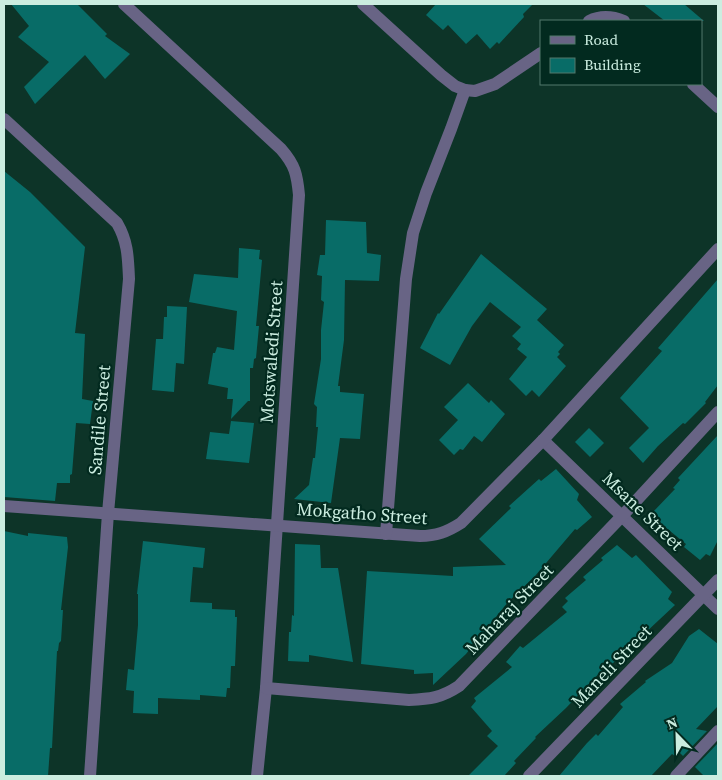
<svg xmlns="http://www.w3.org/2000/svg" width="722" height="780" font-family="'Source Serif 4',serif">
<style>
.building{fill:#086c67}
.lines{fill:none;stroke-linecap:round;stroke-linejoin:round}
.street{stroke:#686485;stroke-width:12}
.labels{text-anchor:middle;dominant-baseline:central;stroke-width:4.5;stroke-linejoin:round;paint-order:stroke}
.street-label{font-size:18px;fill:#cbede0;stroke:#022a1f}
</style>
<rect width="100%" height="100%" fill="#0d3428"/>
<g class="building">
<polygon points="11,4 77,4 107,34 105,36 130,54 105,79 85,55 35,104 24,87 49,62 18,37 29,26"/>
<polygon points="436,4 533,4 523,14 524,17 499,44 497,42 490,49 477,34 466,44 448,25 443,30 426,15"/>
<polygon points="643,4 684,4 704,21 665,21"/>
<polygon points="4,171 30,192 85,247 75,333 85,334 82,399 93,401 90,424 76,423 72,474 70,475 70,483 57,483 55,501 4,497"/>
<polygon points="326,220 366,222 367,253 381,255 379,281 345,280 344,340 338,386 340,386 340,392 364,394 360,439 340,438 331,503 294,499 309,485 313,458 315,458 318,427 316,427 317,407 314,404 321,359 321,330 324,302 321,300 322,276 317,275 320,255 325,255"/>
<polygon points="239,248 260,250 259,259 262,260 256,326 259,326 256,358 254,359 253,368 250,368 250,401 248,401 231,419 233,399 227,399 228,388 208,384 213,353 215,353 217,347 234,350 237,311 189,302 194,274 238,278"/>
<polygon points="481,254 547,309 537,320 564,345 558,352 560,354 557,357 566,366 539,397 532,390 526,396 509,379 527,357 517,349 521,344 512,336 521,327 490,302 472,326 450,365 420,348 438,313 439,314"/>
<polygon points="718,279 718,385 705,402 706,403 685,424 683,423 658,446 643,463 629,448 649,428 620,398 662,351 658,348"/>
<polygon points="167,306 187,307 184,364 176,363 174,392 152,390 156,339 163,339 164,317 167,317"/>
<polygon points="468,383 489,403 491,400 505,414 482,442 474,436 463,450 460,449 454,455 439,440 458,420 444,407"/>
<polygon points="231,421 254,423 249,463 206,459 210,432 229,434"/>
<polygon points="589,428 604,443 590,457 575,442"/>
<polygon points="718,435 718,540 710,556 706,554 700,560 684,547 686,544 659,522 660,518 653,512 675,489 673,488 680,480 678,478"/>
<polygon points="556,469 579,494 577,500 592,517 577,530 575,529 535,576 508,602 466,654 433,685 433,673 414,674 414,670 361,664 367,571 453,576 453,567 506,565 479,539 511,508 509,506 539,479 541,481"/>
<polygon points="4,531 28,536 28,533 67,537 68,547 61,610 63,610 61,641 59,643 58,651 57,651 52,748 50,748 48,776 4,776"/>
<polygon points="143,541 205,548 203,568 193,567 190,602 212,603 212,609 235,610 235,617 237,617 235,666 231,666 230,688 227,688 226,697 200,695 200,700 158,698 158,714 133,713 134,691 126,690 128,669 134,670 138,625 138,594 137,594"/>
<polygon points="295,544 320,545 321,568 338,568 353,662 309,655 309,662 288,661 289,632 291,632 292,615 294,616"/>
<polygon points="617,545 632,558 636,555 672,592 668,599 675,605 612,664 610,662 566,708 535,737 536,738 514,761 516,763 504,776 468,776 498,746 487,736 492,731 471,707 476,701 474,698 512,667 506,662 520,646 523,648 567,612 562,607 568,601 565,598 586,580 583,577 603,560 601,558"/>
<polygon points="699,629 718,644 718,706 696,729 707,731 683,756 679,752 675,756 672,754 651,776 559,776 587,743 596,734 598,736 623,707 620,704 646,682 645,681 672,663 689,636"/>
<polygon points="718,743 718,776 704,776 695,767"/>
</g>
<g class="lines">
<g class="street">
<path d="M 124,4 L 281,149 C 295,165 297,174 299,195 L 266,688 L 257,776"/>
<polyline points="363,4 441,75 455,86 465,90 475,91 495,84 541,53"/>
<path d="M 589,21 C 601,15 612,16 624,21"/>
<polyline points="693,84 718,107"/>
<path d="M 4,119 L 117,223 C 128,242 128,257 129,279 L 108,513 L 90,776"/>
<polyline points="543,440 718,609"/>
<path d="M 4,506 L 420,536 C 436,536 447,532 461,523 L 543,440 L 718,249"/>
<polyline points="386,534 406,279 413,233 426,193 451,129 465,90"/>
<path d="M 266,688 L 409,700 C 430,699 441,698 459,686 L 623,515 L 718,412"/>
<polyline points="529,776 718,580"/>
<polyline points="676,776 718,731"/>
</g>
</g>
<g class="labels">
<g class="street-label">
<text transform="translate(271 352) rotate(-86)">Motswaledi Street</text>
<text transform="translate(99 420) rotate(-85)">Sandile Street</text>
<text transform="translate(643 511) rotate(44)">Msane Street</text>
<text transform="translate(362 513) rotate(4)">Mokgatho Street</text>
<text transform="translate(509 609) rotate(-46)">Maharaj Street</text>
<text transform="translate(611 666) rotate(-46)">Maneli Street</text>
</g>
</g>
<rect width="722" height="780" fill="none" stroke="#cbede0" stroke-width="10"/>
<rect x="540" y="20" width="162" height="65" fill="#022a1f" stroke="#52786c"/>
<rect x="550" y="36" width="25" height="8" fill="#686485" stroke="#52786c"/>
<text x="584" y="45" font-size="15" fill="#cbede0">Road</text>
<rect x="550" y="58" width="25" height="15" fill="#086c67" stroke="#52786c"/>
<text x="584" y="70" font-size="15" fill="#cbede0">Building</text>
<g transform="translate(677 735) rotate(337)" stroke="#022a1f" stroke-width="4" paint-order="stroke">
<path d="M0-4L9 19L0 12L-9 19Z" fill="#cbede0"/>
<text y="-8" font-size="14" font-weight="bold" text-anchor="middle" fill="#cbede0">N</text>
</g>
</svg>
